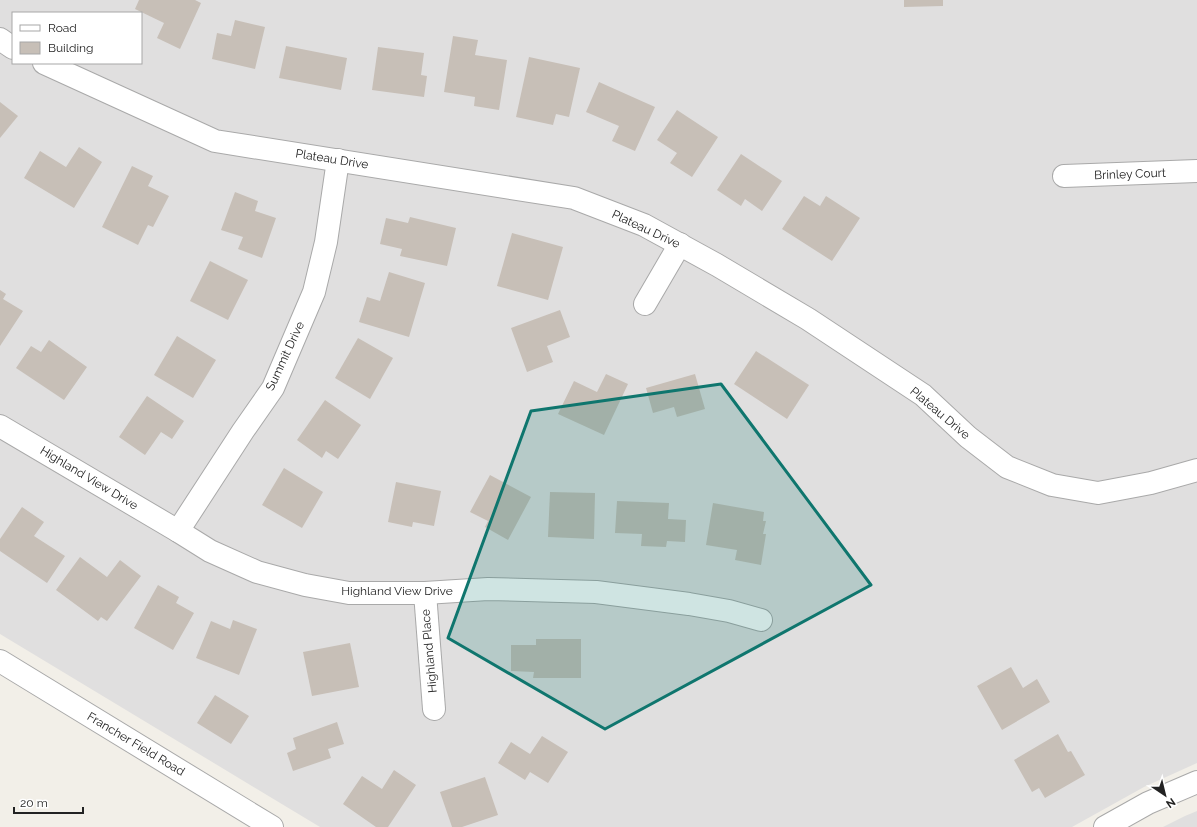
<svg xmlns="http://www.w3.org/2000/svg" width="1197" height="827" font-family="Raleway,sans-serif">
<style>
.residential{fill:#e0dfdf;fill-rule:evenodd}
.building{fill:#c7bfb7}
.lines{fill:none;stroke-linecap:round;stroke-linejoin:round}
.minor-casing{stroke:#a9a9a9;stroke-width:24}
.minor{stroke:#fff;stroke-width:22}
.marked{fill:#0f766e;fill-opacity:0.2;stroke:#0f766e;stroke-width:3;stroke-linejoin:round}
.labels{text-anchor:middle;dominant-baseline:central;stroke-width:4;stroke-linejoin:round;paint-order:stroke}
.street-label{font-size:12px;fill:#222;stroke:#fff}
</style>
<rect width="100%" height="100%" fill="#f2efe8"/>
<g class="residential">
<path d="M 0,0 L 1197,0 L 1197,763 L 1144,787 L 1072,827 L 320,827 L 0,634 ZM 13,13 L 141,13 L 141,63 L 13,63 Z"/>
<polygon points="1197,811 1197,827 1163,827 1185,816"/>
</g>
<g class="building">
<polygon points="139,0 195,0 201,3 180,49 157,38 164,23 135,9"/>
<polygon points="904,0 943,0 943,6 904,7"/>
<polygon points="235,20 265,27 255,69 212,59 217,33 231,36"/>
<polygon points="453,36 478,40 475,55 507,60 499,110 474,106 475,97 444,92"/>
<polygon points="286,46 347,58 341,90 279,78"/>
<polygon points="378,47 424,53 421,75 427,76 424,97 372,90"/>
<polygon points="529,57 580,68 569,117 556,114 553,125 516,117"/>
<polygon points="599,82 655,107 635,151 612,141 619,126 586,112"/>
<polygon points="0,102 18,116 0,138"/>
<polygon points="677,110 718,137 692,177 670,163 677,153 657,140"/>
<polygon points="79,147 102,162 74,208 24,178 40,151 66,167"/>
<polygon points="741,154 782,181 762,211 745,199 741,206 717,190"/>
<polygon points="132,166 153,176 148,186 169,196 153,227 148,225 138,245 102,227"/>
<polygon points="235,192 258,201 255,211 276,218 262,258 238,249 243,237 221,230"/>
<polygon points="804,196 820,206 826,196 860,218 832,261 782,229"/>
<polygon points="410,217 456,228 447,266 400,256 402,249 380,244 386,218 408,223"/>
<polygon points="512,233 563,247 548,300 497,286"/>
<polygon points="210,261 248,280 228,320 190,301"/>
<polygon points="389,272 425,283 409,337 359,322 367,297 380,301"/>
<polygon points="0,290 6,294 3,299 23,311 0,346"/>
<polygon points="560,310 570,337 547,346 553,362 527,372 511,328"/>
<polygon points="177,336 216,360 193,398 154,375"/>
<polygon points="358,338 393,358 370,399 335,378"/>
<polygon points="49,340 87,367 64,400 16,368 31,346 41,352"/>
<polygon points="756,351 809,385 787,419 734,384"/>
<polygon points="606,374 628,384 604,435 558,414 574,381 597,392"/>
<polygon points="695,374 705,409 677,417 674,407 653,413 646,388"/>
<polygon points="147,396 184,421 172,439 161,432 145,455 119,437"/>
<polygon points="325,400 361,425 338,459 326,451 322,458 297,440"/>
<polygon points="284,468 323,492 302,528 262,505"/>
<polygon points="490,475 531,497 508,540 485,527 488,521 470,512"/>
<polygon points="396,482 441,491 434,526 413,522 412,527 388,522"/>
<polygon points="550,492 595,493 594,539 548,537"/>
<polygon points="617,501 669,503 668,519 686,520 685,542 667,541 666,547 641,546 642,534 615,533"/>
<polygon points="713,503 764,512 763,521 766,521 763,534 766,534 761,565 735,560 737,550 706,545"/>
<polygon points="22,507 44,522 34,536 65,556 47,583 0,551 0,539"/>
<polygon points="80,557 107,577 120,560 141,576 107,621 101,617 98,621 56,590"/>
<polygon points="158,585 179,597 176,603 194,613 173,650 134,628"/>
<polygon points="233,620 257,629 239,675 196,658 211,621 230,629"/>
<polygon points="536,639 581,639 581,678 533,678 534,672 511,671 511,645 536,645"/>
<polygon points="350,643 359,687 312,696 303,652"/>
<polygon points="1011,667 1023,688 1037,679 1050,702 1002,730 977,686"/>
<polygon points="215,695 249,716 231,744 197,723"/>
<polygon points="337,722 344,744 328,749 331,758 293,771 287,753 296,749 293,738"/>
<polygon points="1058,734 1068,752 1071,751 1085,775 1045,798 1039,788 1032,792 1014,760"/>
<polygon points="542,736 568,752 548,783 530,772 525,780 498,763 511,742 530,754"/>
<polygon points="394,770 416,785 388,827 376,827 343,804 362,776 382,789"/>
<polygon points="485,777 498,815 462,827 452,827 440,792"/>
</g>
<g class="lines">
<defs>
<g id="minor">
<polyline points="0,39 13,48"/>
<polyline points="44,63 215,141 574,198 644,225 717,265 808,319 923,395 968,437 1007,467 1052,485 1098,493 1151,483 1197,470"/>
<polyline points="1064,176 1197,171"/>
<polyline points="645,304 680,244"/>
<polyline points="0,426 178,531 210,551 257,572 305,585 349,593 425,593 488,589 596,592 689,604 729,611 761,620"/>
<polyline points="178,531 243,431 273,388 314,292 326,242 338,160"/>
<polyline points="425,593 434,709"/>
<polyline points="0,661 272,827"/>
<polyline points="1105,827 1148,803 1197,782"/>
</g>
</defs>
<use href="#minor" class="minor-casing"/>
<use href="#minor" class="minor"/>
</g>
<path class="marked" d="M 721,384 L 871,585 L 605,729 L 448,638 L 531,411 Z"/>
<g class="labels">
<g class="street-label">
<text transform="translate(332 159) rotate(9)">Plateau Drive</text>
<text transform="translate(1130 174) rotate(-2)">Brinley Court</text>
<text transform="translate(646 229) rotate(25)">Plateau Drive</text>
<text transform="translate(285 356) rotate(-65)">Summit Drive</text>
<text transform="translate(940 413) rotate(40)">Plateau Drive</text>
<text transform="translate(89 478) rotate(31)">Highland View Drive</text>
<text x="397" y="591">Highland View Drive</text>
<text transform="translate(429 651) rotate(-95)">Highland Place</text>
<text transform="translate(136 744) rotate(31)">Francher Field Road</text>
</g>
</g>
<rect x="12" y="12" width="130" height="52" fill="#ffffff" stroke="#a7a7a7"/>
<rect x="20" y="25" width="20" height="6" fill="#ffffff" stroke="#a7a7a7"/>
<text x="48" y="32" font-size="12" fill="#222222">Road</text>
<rect x="20" y="42" width="20" height="12" fill="#c7bfb7" stroke="#a7a7a7"/>
<text x="48" y="52" font-size="12" fill="#222222">Building</text>
<g transform="translate(1165 795) rotate(145)" stroke="#ffffff" stroke-width="3" paint-order="stroke">
<path d="M0-3L7 15L0 10L-7 15Z" fill="#222222"/>
<text y="-6" font-size="11" font-weight="bold" text-anchor="middle" fill="#222222">N</text>
</g>
<path d="M14 807v6h69v-6" fill="none" stroke="#222222" stroke-width="2"/>
<text x="20" y="807" font-size="12" fill="#222222" stroke="#ffffff" stroke-width="3" paint-order="stroke">20 m</text>
</svg>
